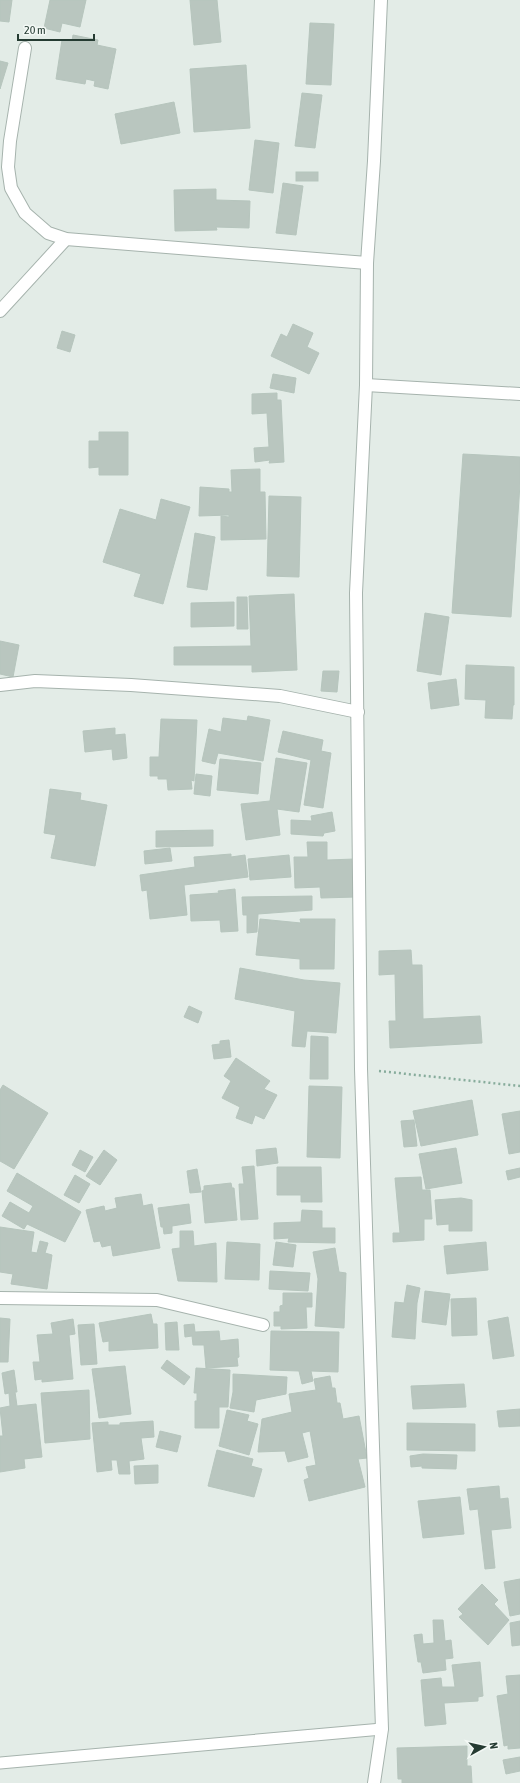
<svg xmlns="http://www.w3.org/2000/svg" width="520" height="1783" font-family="'Asap Condensed',sans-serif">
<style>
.building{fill:#b9c6bf;stroke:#b6c5bd}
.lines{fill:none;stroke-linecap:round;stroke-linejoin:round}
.lane-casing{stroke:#a6b3ad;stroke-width:13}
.street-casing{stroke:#a6b3ad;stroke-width:14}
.path{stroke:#87ac9c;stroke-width:2.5;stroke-dasharray:2 3;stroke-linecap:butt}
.lane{stroke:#fff;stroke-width:11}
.street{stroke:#fff;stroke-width:12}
</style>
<rect width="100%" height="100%" fill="#e3ece7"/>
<g class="building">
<polygon points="0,0 12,0 9,22 0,21"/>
<polygon points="50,0 86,0 80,27 62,23 60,32 44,28"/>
<polygon points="190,0 217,0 221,42 194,45"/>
<polygon points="310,23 334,24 331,85 306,84"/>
<polygon points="73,35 98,40 97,45 116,49 108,89 94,86 95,81 86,79 85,84 56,79 62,40 72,41"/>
<polygon points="0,61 8,63 0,89"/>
<polygon points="246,65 250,128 194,132 190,69"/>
<polygon points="302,93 322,95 315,148 295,146"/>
<polygon points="174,102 180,133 121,144 115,114"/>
<polygon points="255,140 279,143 273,193 249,190"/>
<rect x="296" y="172" width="22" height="9"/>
<polygon points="283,183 303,186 296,235 276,233"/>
<polygon points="216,189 216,200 250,201 249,228 216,227 217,230 175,231 174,190"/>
<polygon points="293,324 313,333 307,347 319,353 309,374 271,356 281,334 287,337"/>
<polygon points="62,331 75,335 70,352 57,348"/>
<polygon points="273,374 296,378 294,393 270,388"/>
<polygon points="277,393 277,400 281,400 284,462 269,463 270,460 255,462 254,448 269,447 267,413 252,414 252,394"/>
<polygon points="99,432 128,432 128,475 99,475 99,467 89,468 89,441 99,441"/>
<polygon points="463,454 520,457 520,484 511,617 452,613"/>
<polygon points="260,469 260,492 265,492 266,539 221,540 221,516 229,517 229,515 199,516 200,487 229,489 229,492 232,492 231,470"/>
<polygon points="269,496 301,497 299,577 267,576"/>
<polygon points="161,499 190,507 163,604 134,596 141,574 103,562 120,509 156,520"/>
<polygon points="195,533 215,537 207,590 187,587"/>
<polygon points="294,594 297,670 252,672 252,665 174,665 174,647 251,646 249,596"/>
<polygon points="237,597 247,597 248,629 237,629"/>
<polygon points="234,602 234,626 191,627 191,603"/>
<polygon points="425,613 449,617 441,675 417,671"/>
<polygon points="0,641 19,645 13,677 0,674"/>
<polygon points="466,665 514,667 514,705 513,705 512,719 485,718 486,700 465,699"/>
<polygon points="323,671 339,671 337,692 321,691"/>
<polygon points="456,679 459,705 431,709 428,683"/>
<polygon points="248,716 270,720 263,761 218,753 215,764 202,761 209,729 221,732 223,718 247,721"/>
<polygon points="161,719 197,720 194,781 191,780 192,789 168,790 167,779 158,779 158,776 150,776 150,757 159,757"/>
<polygon points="115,728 115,735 125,734 127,758 113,760 112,749 85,752 83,731"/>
<polygon points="283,731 323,740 321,751 331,753 323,808 304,805 311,760 278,752"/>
<polygon points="276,758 307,763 299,812 277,809 280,835 246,840 241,804 270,801"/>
<polygon points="220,759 261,763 258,794 217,790"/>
<polygon points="196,774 212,776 210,796 194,794"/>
<polygon points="50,789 81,793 80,800 107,805 95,866 51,858 56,835 44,833"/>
<polygon points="332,812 335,831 324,833 323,836 291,834 291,820 312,821 311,816"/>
<polygon points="213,830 213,846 156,847 156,831"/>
<polygon points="307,842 327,842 327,860 355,859 356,897 321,898 320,887 295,888 294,857 308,857"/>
<polygon points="170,848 172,861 145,864 144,851"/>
<polygon points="231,854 231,857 245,855 248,877 184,885 187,915 150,919 147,890 142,891 140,875 195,867 194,857"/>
<polygon points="289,855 291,877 250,880 248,859"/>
<polygon points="235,889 238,931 221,932 220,920 191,921 190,895 219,893 218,891"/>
<polygon points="312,896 312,910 258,914 257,932 247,933 247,915 243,915 242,897"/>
<polygon points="260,919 301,923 300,919 335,919 334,969 300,969 300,959 256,955"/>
<polygon points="411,950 412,965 422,965 423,1019 480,1016 482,1043 390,1048 389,1021 396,1021 395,974 379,975 379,951"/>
<polygon points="240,968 304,980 340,983 336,1033 307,1031 305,1047 292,1046 295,1011 235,999"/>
<polygon points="189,1006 202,1012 198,1023 184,1017"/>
<polygon points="311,1036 328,1037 328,1079 310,1079"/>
<polygon points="229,1040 231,1057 214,1059 212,1045 220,1044 220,1041"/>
<polygon points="236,1058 270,1081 264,1089 277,1095 264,1119 255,1115 252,1124 236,1118 240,1107 222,1098 231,1081 224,1076"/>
<polygon points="3,1085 48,1113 14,1169 0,1161 0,1090"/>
<polygon points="309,1086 342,1087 340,1158 307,1157"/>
<polygon points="472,1100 478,1135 421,1146 413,1111"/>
<polygon points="520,1111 520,1152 509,1154 502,1114"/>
<polygon points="414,1120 417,1146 404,1147 401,1121"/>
<polygon points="276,1148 278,1163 257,1166 256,1150"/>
<polygon points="456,1148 462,1183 426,1189 419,1154"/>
<polygon points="80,1150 93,1157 85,1172 72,1165"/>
<polygon points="104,1150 117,1160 100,1185 86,1176"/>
<polygon points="254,1166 258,1219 241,1220 239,1184 244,1184 242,1167"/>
<polygon points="277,1167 321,1167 322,1202 301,1202 301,1195 277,1195"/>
<polygon points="520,1168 520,1177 508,1180 506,1171"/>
<polygon points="197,1169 201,1192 190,1193 187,1171"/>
<polygon points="17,1173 81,1212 65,1242 27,1224 24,1229 2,1216 10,1202 29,1213 33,1206 7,1191"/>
<polygon points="75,1175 90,1184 79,1203 64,1195"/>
<polygon points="421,1177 422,1190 430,1190 432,1219 424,1219 424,1240 393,1242 393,1233 400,1233 395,1178"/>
<polygon points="231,1183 232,1188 234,1188 237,1220 205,1223 202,1191 204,1190 204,1186"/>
<polygon points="141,1194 143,1206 152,1204 160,1248 113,1256 111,1245 102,1247 100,1241 94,1242 86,1210 104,1206 105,1211 117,1208 115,1198"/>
<polygon points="461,1198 472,1200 472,1231 449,1231 449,1224 437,1225 435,1200"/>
<polygon points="189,1204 191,1223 172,1226 172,1233 164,1234 163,1227 161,1227 158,1208"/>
<polygon points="302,1210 322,1211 322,1228 335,1228 335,1243 288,1242 289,1238 274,1239 274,1223 301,1222"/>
<polygon points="0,1227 34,1232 31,1252 37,1253 40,1241 48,1243 45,1253 52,1255 47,1289 11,1284 13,1274 0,1272"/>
<polygon points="180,1231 193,1231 194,1246 216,1243 217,1282 178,1281 172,1249 180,1248"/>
<polygon points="227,1242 260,1244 259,1280 225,1279"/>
<polygon points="276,1242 296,1245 293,1267 273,1265"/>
<polygon points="486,1242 488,1270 447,1274 444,1246"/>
<polygon points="335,1248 339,1272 346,1273 344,1328 315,1326 318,1279 313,1252"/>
<polygon points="270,1271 310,1273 308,1291 269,1289"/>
<polygon points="407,1285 420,1288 417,1303 415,1339 392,1337 395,1302 404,1303"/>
<polygon points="425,1291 450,1294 446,1325 422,1322"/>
<polygon points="283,1293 312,1293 312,1307 306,1307 307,1328 281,1329 281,1326 274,1326 274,1312 280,1312 280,1306 283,1305"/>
<polygon points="476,1298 477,1335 452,1336 451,1299"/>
<polygon points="151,1314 153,1324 157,1324 158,1348 109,1351 109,1341 103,1342 99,1323"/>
<polygon points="508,1317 514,1356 493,1359 488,1321"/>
<polygon points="0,1318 10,1319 8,1362 0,1362"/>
<polygon points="73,1319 75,1334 69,1335 73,1379 42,1382 42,1379 35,1380 33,1362 40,1362 37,1335 53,1334 51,1323"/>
<polygon points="177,1322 179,1350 166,1350 165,1323"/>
<polygon points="94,1324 97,1364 81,1365 78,1325"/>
<polygon points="194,1324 195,1332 219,1331 220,1341 238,1339 239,1357 237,1358 238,1366 206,1368 204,1345 193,1345 192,1336 185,1337 184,1325"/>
<polygon points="271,1331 339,1332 338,1372 311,1371 313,1381 302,1384 299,1371 270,1370"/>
<polygon points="167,1360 190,1377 184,1385 161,1368"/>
<polygon points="125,1366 131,1414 99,1418 92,1369"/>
<polygon points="196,1368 230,1370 228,1407 219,1407 219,1428 195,1428 195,1401 197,1401 197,1393 194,1393"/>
<polygon points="14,1370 17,1392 15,1392 17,1406 36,1404 42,1457 24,1459 25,1468 0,1472 0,1436 3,1436 0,1408 10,1406 9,1393 5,1394 2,1373"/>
<polygon points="233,1374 287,1377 286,1394 256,1400 254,1412 230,1408 233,1392"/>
<polygon points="330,1376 332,1388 335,1388 337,1403 340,1403 343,1419 359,1416 367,1458 358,1459 365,1487 309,1501 304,1480 309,1478 306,1467 316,1465 310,1431 302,1433 308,1457 288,1462 285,1451 258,1452 262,1419 292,1412 289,1394 316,1390 314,1379"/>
<polygon points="464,1384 466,1407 413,1409 411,1386"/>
<polygon points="89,1390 90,1439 45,1443 41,1393"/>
<polygon points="520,1409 520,1426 499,1427 497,1411"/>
<polygon points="227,1410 249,1415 247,1421 258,1424 249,1455 219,1446"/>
<polygon points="153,1421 154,1437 141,1438 144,1459 129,1461 130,1474 119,1474 117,1460 111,1460 112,1470 97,1472 92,1423 108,1422 108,1425 120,1425 120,1423"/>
<polygon points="407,1423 475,1424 475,1451 407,1450"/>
<polygon points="160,1431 181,1436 177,1452 156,1447"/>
<polygon points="217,1450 253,1459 251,1466 262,1469 254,1497 208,1486"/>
<polygon points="423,1454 457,1455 456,1469 422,1468 422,1466 411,1467 410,1456"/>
<polygon points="158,1465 158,1483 135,1484 134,1466"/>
<polygon points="499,1486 500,1499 508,1498 511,1528 491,1530 495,1568 485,1569 478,1509 470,1510 467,1489"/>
<polygon points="460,1497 464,1534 423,1538 418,1501"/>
<polygon points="520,1579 520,1614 510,1616 504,1582"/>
<polygon points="482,1584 498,1600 494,1604 509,1620 488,1645 459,1617 463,1614 458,1609"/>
<polygon points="433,1620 443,1620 445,1641 451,1640 453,1658 445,1659 446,1670 423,1673 421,1662 418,1662 414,1635 422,1634 423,1644 434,1643"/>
<polygon points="520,1621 520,1645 512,1646 510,1623"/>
<polygon points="480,1662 483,1696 478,1697 478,1701 444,1703 446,1724 425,1726 421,1680 441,1678 442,1687 455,1687 452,1665"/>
<polygon points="520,1675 520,1748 508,1749 508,1745 504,1746 497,1696 508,1694 506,1676"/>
<polygon points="467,1746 467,1766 471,1766 472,1783 402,1783 402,1779 398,1779 397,1748"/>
<polygon points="520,1757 520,1771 506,1774 503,1760"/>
</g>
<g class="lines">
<defs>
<polyline id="lane" points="0,1763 382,1729"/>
<g id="street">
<polyline points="25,48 10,141 8,167 11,188 25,213 48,233 66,239 367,263"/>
<polyline points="0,311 66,239"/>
<polyline points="366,385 520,394"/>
<polyline points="0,685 35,681 131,685 280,696 358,712"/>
<polyline points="0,1298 157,1300 263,1325"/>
<polyline points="374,1783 382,1729 361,1069 356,593 366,385 367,263 374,161 381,0"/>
</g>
</defs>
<use href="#lane" class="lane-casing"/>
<use href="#street" class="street-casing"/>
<polyline class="path" points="379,1071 520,1086"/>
<use href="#lane" class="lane"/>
<use href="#street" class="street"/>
</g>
<g transform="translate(484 1747) rotate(82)" stroke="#f3f8f5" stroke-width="3" paint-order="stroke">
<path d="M0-3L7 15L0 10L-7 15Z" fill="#253b32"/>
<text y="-6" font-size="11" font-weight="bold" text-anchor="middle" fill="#253b32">N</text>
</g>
<path d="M18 34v6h76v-6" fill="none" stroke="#253b32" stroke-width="2"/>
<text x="24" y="34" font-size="12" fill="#253b32" stroke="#f3f8f5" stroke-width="3" paint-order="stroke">20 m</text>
</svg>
